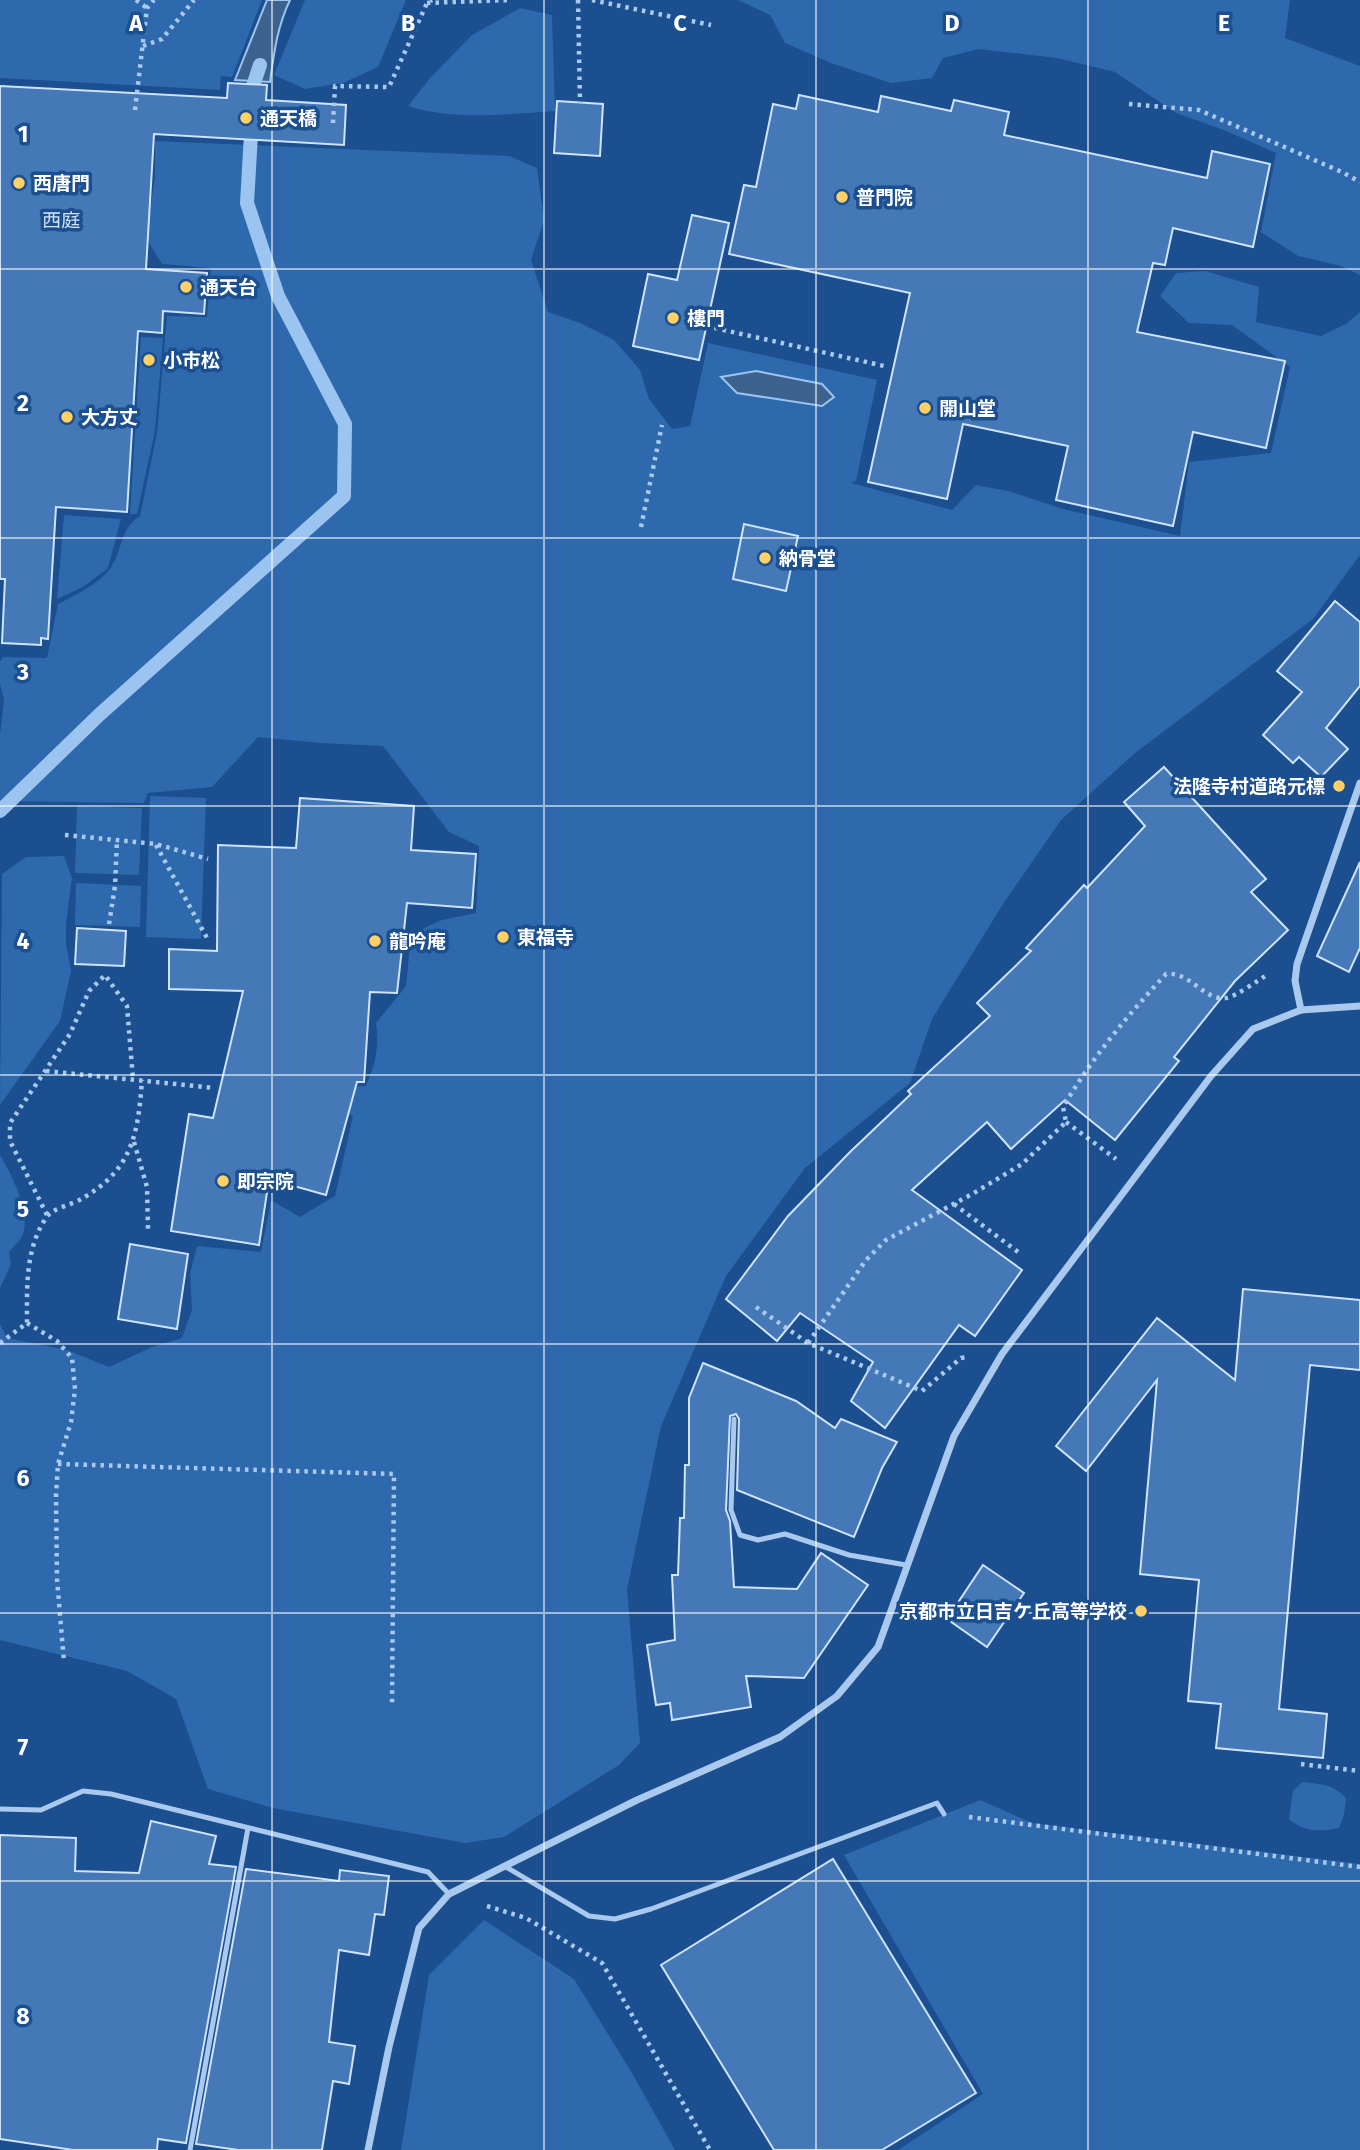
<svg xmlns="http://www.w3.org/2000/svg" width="1360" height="2150" font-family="'Fira Sans','Noto Sans JP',sans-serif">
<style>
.green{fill:#2e69ad}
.water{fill:#3c6290;stroke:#9cc4f0;stroke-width:2}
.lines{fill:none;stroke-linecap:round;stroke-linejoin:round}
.stream{stroke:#9cc4f0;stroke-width:14}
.building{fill:#4478b7;stroke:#cfe3fa;stroke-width:2}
.path{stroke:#a9c9ee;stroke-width:4.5;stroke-dasharray:3.5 5;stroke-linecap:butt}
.lane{stroke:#a9c9ee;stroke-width:5}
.street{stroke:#a9c9ee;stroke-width:7}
.grid{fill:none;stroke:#fff;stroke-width:2;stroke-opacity:0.55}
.poi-dot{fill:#ffd166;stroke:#1b4f8f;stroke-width:2.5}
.labels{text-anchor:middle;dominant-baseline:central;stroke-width:7;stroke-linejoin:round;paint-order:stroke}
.poi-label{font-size:19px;font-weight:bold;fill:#fff;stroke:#1b4f8f;text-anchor:start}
.park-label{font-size:19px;fill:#cfe3fa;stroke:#1b4f8f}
.grid-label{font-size:23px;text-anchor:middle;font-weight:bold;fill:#fff;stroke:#1b4f8f;stroke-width:7;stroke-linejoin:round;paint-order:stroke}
</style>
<rect width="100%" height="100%" fill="#1b4f8f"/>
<g class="green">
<polygon points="0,0 262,0 232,77 221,76 220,90 0,78"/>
<polygon points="305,0 406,0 378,67 343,83 305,89 274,75"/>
<polygon points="738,0 1290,0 1285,38 1360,66 1360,275 1341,266 1298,256 1261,232 1276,153 1224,130 1176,113 1115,72 1057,58 978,49 943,58 932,78 891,83 831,63 785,43 770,15"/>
<path d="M 520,8 L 552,15 L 555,111 C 507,114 454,121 408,106 L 431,77 L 472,35 Z"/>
<path d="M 155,141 L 509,156 L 537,168 L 544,220 L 531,260 L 548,312 L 580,323 L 614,340 L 640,370 L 649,399 L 672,429 L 690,426 L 708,343 L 877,380 L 856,481 L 851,483 L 952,510 L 976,485 L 1008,491 L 1063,509 L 1180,536 L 1189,462 L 1271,453 L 1290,367 L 1232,325 L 1189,323 L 1160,296 L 1176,273 L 1205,271 L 1259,287 L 1256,322 L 1321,336 L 1346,324 L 1360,312 L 1360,555 L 1313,619 L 1135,753 L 1061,820 L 1003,904 L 932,1019 L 910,1083 L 805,1168 L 726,1276 L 661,1426 L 627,1589 L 640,1743 L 619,1765 L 504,1837 L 465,1843 L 273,1808 L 208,1789 L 176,1699 L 127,1671 L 0,1640 L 0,1324 L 7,1338 L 67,1350 L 109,1367 L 152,1347 L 182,1338 L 192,1310 L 190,1274 L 197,1246 L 261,1252 L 271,1200 L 300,1217 L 335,1196 L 353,1116 L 332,1107 L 336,1088 L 366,1086 C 376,1063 379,1048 376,1023 L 406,986 L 411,934 L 442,920 L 476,913 L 479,846 L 449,832 L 383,746 L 321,743 L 258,737 L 212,787 L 148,793 L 144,803 L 0,801 L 0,735 L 4,700 L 0,684 L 0,662 L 3,657 L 47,658 L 58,604 C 74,596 101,583 111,567 C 123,549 120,528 140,516 L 157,433 L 167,316 L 207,317 L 211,268 L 162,264 L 146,238 L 155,177 Z"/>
<polygon points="141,337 163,338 155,431 137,514 130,514"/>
<polygon points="64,515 121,519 108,568 83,587 57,599"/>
<polygon points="150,796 206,798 201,939 146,937"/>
<polygon points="77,806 142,808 139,875 75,873"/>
<polygon points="64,856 72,878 66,923 66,944 71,971 60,1021 0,1105 2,874 26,857"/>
<polygon points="76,883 141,886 140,927 75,925"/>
<path d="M 0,1155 C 11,1174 31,1211 23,1234 C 21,1240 14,1246 9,1252 L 11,1264 L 0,1288 Z"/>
<path d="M 1302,1782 C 1321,1784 1333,1784 1346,1798 L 1344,1815 L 1339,1828 C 1320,1832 1304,1832 1289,1819 L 1293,1791 Z"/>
<polygon points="980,1800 1032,1823 1360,1864 1360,2150 898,2150 983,2094 844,1855"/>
<polygon points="484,1920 574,1979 632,2073 675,2150 401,2150 429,1975"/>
</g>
<g class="water">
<path d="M 267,0 L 290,0 C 277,27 274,53 270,82 L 235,80 Z"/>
<polygon points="756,371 822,384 834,397 822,406 737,393 721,377"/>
</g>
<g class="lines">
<polyline class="stream" points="0,811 99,715 344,496 345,424 278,296 247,203 254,83 260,65"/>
</g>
<g class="building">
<polygon points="228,83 267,85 266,100 346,105 344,145 154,134 146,269 207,273 204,314 163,311 162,333 138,331 127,512 56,507 48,639 41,638 41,645 2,643 5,579 0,579 0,86 227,98"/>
<polygon points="799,95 878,112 881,96 951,111 954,100 1009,112 1004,135 1207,178 1212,151 1270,164 1253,247 1173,228 1165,265 1153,263 1137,332 1285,361 1266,448 1193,432 1173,526 1056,500 1068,446 963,424 947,499 868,482 910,293 729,254 744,185 756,187 773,104 796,109"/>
<polygon points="557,101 603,104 600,156 554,153"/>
<polygon points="692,215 729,223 699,360 633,346 648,274 677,280"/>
<polygon points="744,524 798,536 786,591 733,579"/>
<polygon points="1335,601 1360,622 1360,686 1326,728 1348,749 1321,777 1299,757 1293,763 1263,735 1302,692 1277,671"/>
<polygon points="1164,767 1266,879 1251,892 1288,930 1235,981 1174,1057 1179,1061 1115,1140 1065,1100 1011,1149 987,1122 912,1190 1022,1270 975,1336 959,1325 885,1428 851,1401 873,1362 800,1313 777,1341 726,1299 788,1216 850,1152 911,1094 908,1091 990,1016 977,1003 1031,951 1026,948 1084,885 1087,888 1145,826 1124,802"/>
<polygon points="300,798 414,806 411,850 476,854 472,908 407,903 397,993 370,992 364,1082 357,1082 326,1195 269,1179 259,1245 171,1231 189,1114 213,1118 243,991 169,989 169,949 217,951 218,845 296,848"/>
<polygon points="1360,862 1360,948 1349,972 1317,956"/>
<polygon points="77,928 126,931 124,966 75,964"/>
<polygon points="130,1244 188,1254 177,1329 118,1319"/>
<polygon points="1243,1289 1360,1300 1360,1370 1310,1365 1279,1709 1327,1714 1323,1758 1216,1748 1221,1704 1188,1701 1199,1580 1140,1574 1157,1380 1086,1471 1056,1446 1157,1318 1235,1380"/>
<polygon points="703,1363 796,1401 835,1428 841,1419 897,1442 882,1468 854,1537 737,1490 739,1419 736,1414 730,1416 726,1510 730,1521 734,1587 797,1589 821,1553 868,1585 804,1678 746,1676 751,1707 672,1720 670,1703 656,1705 647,1645 675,1640 672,1575 678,1575 680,1518 684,1518 685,1465 689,1465 689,1398"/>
<polygon points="983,1565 1024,1593 987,1647 947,1619"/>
<polygon points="151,1821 216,1836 209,1864 236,1867 186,2143 158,2139 157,2150 73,2150 0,2139 0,1835 76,1838 75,1871 139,1873"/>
<polygon points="833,1859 976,2093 882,2150 774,2150 661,1965"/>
<polygon points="246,1869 339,1881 340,1870 389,1876 384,1915 375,1914 369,1955 339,1950 329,2042 355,2046 349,2084 333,2081 322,2150 238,2150 196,2144"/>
</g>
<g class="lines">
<g class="path">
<polyline points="136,0 147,8"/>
<polyline points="578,0 580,103"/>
<polyline points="592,0 711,25"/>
<polyline points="427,3 507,0"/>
<polyline points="143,46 162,39 194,0"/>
<polyline points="1129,104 1199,110 1342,172 1360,182"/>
<polyline points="135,110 147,8 154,0"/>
<polyline points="333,123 335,86 389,87 427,3 432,0"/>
<polyline points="706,326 884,366"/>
<polyline points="641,527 662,425"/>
<polyline points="65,835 156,844 208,859"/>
<polyline points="156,845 207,938"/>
<polyline points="109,924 115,886 117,840"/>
<polyline points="46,1071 215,1088"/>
<polyline points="1066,1122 1116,1159"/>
<polyline points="134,1142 147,1187 148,1231"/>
<polyline points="954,1204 1022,1255"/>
<polyline points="47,1215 10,1141 10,1123 70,1034 89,991 105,975 127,1006 133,1079"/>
<polyline points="756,1307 808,1343 922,1391 961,1358 969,1357"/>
<polyline points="27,1323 57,1341 72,1358 75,1389 71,1422 58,1464 56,1495 57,1579 64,1662"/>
<path d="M 0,1343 L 27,1323 C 27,1288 25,1249 46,1218 C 52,1208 72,1205 83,1198 C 133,1169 138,1133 142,1080"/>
<path d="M 808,1343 L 866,1260 L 886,1240 L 974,1193 L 1022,1164 L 1066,1122 L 1063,1107 C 1092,1058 1127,1016 1166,974 C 1190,971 1204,1001 1226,998 C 1236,997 1259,979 1269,974"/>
<polyline points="58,1464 394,1474 392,1704"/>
<polyline points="1301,1764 1360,1771"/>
<polyline points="969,1817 1360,1867"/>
<polyline points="487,1906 526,1918 602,1963 710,2150"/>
</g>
<g class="lane">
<polyline points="734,1419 731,1510 740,1535 758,1540 785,1534 849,1555 906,1565"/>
<polyline points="0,1809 41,1810 83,1791 111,1794 428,1872 449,1894"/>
<polyline points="506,1867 589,1916 615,1919 651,1909 937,1803 944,1814"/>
<polyline points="190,2150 248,1828"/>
</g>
<g class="street">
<polyline points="1301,1010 1295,981 1297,964 1360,783"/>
<polyline points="368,2150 389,2047 419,1928 449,1894 637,1800 780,1737 837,1696 878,1647 954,1436 1002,1354 1211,1076 1253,1029 1301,1010 1360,1006"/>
</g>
</g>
<path class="grid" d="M 272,0 L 272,2150M 544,0 L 544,2150M 816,0 L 816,2150M 1088,0 L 1088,2150M 0,269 L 1360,269M 0,538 L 1360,538M 0,806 L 1360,806M 0,1075 L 1360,1075M 0,1344 L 1360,1344M 0,1613 L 1360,1613M 0,1881 L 1360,1881"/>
<g class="poi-dot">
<circle cx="246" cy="118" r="7"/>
<circle cx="19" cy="183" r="7"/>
<circle cx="842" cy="197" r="7"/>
<circle cx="186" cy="287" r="7"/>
<circle cx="673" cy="318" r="7"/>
<circle cx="149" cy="360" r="7"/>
<circle cx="925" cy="408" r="7"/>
<circle cx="67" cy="417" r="7"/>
<circle cx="765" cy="558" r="7"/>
<circle cx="1339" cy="786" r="7"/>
<circle cx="503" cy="937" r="7"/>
<circle cx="375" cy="941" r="7"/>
<circle cx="223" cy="1181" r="7"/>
<circle cx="1141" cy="1611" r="7"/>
</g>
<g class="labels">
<g class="poi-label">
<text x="260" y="118">通天橋</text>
<text x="33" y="183">西唐門</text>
<text x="856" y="197">普門院</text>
<text x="200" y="287">通天台</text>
<text x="687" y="318">樓門</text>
<text x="163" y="360">小市松</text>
<text x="939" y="408">開山堂</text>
<text x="81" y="417">大方丈</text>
<text x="779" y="558">納骨堂</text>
<text x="1325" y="786" text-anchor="end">法隆寺村道路元標</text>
<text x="517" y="937">東福寺</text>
<text x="389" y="941">龍吟庵</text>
<text x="237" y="1181">即宗院</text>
<text x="1127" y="1611" text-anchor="end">京都市立日吉ケ丘高等学校</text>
</g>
<g class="park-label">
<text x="61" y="220">西庭</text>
</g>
</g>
<g class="grid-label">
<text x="136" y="31">A</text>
<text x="408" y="31">B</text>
<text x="680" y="31">C</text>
<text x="952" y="31">D</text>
<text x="1224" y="31">E</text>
<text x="23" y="142">1</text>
<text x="23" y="411">2</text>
<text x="23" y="680">3</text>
<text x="23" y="949">4</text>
<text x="23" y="1217">5</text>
<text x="23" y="1486">6</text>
<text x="23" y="1755">7</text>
<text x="23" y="2024">8</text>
</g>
</svg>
